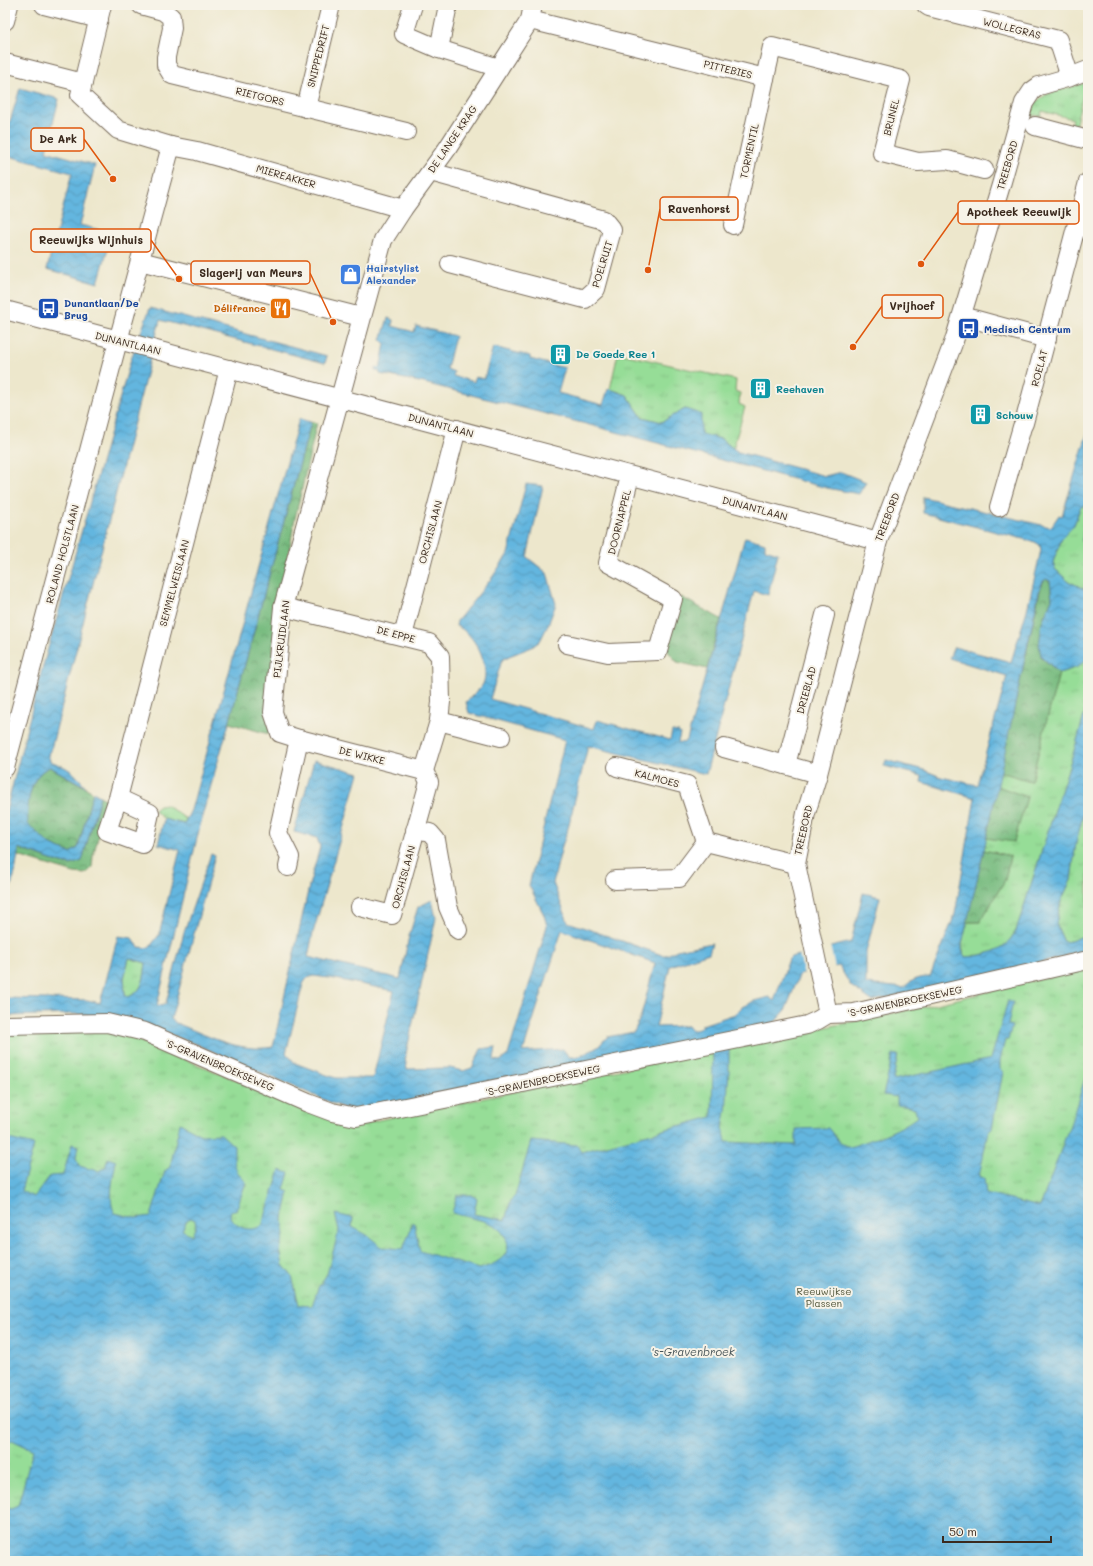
<svg xmlns="http://www.w3.org/2000/svg" width="1093" height="1566" font-family="Mali,sans-serif">
<style>
.grass{fill:url(#grass-tufts);stroke:#68845a}
.forest{fill:url(#forest-crowns);stroke:#5a734f}
.water{fill:url(#water-waves);stroke:#50707e;fill-rule:evenodd}
.pier{fill:#ede7cc}
.lines{fill:none;stroke-linecap:round;stroke-linejoin:round}
.minor-casing{stroke:#796c5b;stroke-width:20}
.minor{stroke:#fff;stroke-width:18}
.labels{text-anchor:middle;dominant-baseline:central;stroke-width:4;stroke-linejoin:round;paint-order:stroke}
.street-label{font-size:10px;fill:#3b2a1e;stroke:#f7f3e8}
.shop-label{font-size:10px;font-weight:bold;fill:#366cbe;stroke:#f7f3e8;text-anchor:start}
.transit-label{font-size:10px;font-weight:bold;fill:#164399;stroke:#f7f3e8;text-anchor:start}
.food-label{font-size:10px;font-weight:bold;fill:#c56008;stroke:#f7f3e8;text-anchor:end}
.culture-label{font-size:10px;font-weight:bold;fill:#0d838f;stroke:#f7f3e8;text-anchor:start}
.park-label{font-size:10px;fill:#52573c;stroke:#f7f3e8}
.water-label{font-size:11px;font-style:italic;fill:#475458;stroke:#f7f3e8}
.leader{fill:none;stroke:#df570d;stroke-width:1.5}
.callout-dot{fill:#df570d;stroke:#f7f3e8;stroke-width:1.5}
.callout{fill:#f7f3e8;stroke:#df570d;stroke-width:1.5}
.callout-label{font-size:11px;text-anchor:middle;font-weight:bold;fill:#3b2a1e}
</style>
<defs>
<pattern id="grass-tufts" width="24" height="20" patternUnits="userSpaceOnUse"><rect width="24" height="20" fill="#96dd97"/><path d="M3 7l-1-3M5 7V3M7 7l1-3M15 17l-1-3M17 17v-4M19 17l1-3" fill="none" stroke="#82be82"/></pattern>
<pattern id="forest-crowns" width="20" height="18" patternUnits="userSpaceOnUse"><rect width="20" height="18" fill="#78bc80"/><path d="M2 6a3 3 0 1 1 6 0M12 15a3 3 0 1 1 6 0" fill="none" stroke="#649968"/></pattern>
<pattern id="water-waves" width="16" height="10" patternUnits="userSpaceOnUse"><rect width="16" height="10" fill="#64b6df"/><path d="M0 5q4-4 8 0t8 0" fill="none" stroke="#5494b4"/></pattern>
</defs>
<rect width="100%" height="100%" fill="#f7f3e8"/>
<filter id="ink" filterUnits="userSpaceOnUse"><feTurbulence type="fractalNoise" baseFrequency=".025" numOctaves="2"/><feDisplacementMap in="SourceGraphic" scale="8" xChannelSelector="R" yChannelSelector="G"/><feConvolveMatrix kernelMatrix="1 2 1 2 8 2 1 2 1" color-interpolation-filters="sRGB"/></filter>
<filter id="wash" filterUnits="userSpaceOnUse"><feTurbulence type="fractalNoise" baseFrequency=".012" numOctaves="4" result="noise"/><feDisplacementMap in="SourceGraphic" scale="16" xChannelSelector="R" yChannelSelector="G"/><feGaussianBlur stdDeviation="0.9" result="paint"/><feColorMatrix in="noise" values="0 0 0 0 0 0 0 0 0 0 0 0 0 0 0 0 0 1.4 0 .05"/><feComposite in="paint" operator="in"/></filter>
<g filter="url(#wash)">
<rect width="100%" height="100%" fill="#ede7cc"/>
<g class="grass">
<polygon points="1088,82 1088,85 1085,87 1074,131 1070,130 1073,119 1042,111 1041,116 1034,115 1033,117 1029,117 1036,102 1047,94"/>
<polygon points="618,353 736,380 735,391 740,393 739,404 745,407 733,449 721,439 701,434 685,409 662,422 642,417 627,395 610,389"/>
<polygon points="1088,503 1082,541 1088,548 1088,591 1068,581 1055,569 1053,562 1062,538 1074,525 1080,508"/>
<path d="M 1088,658 L 1088,702 L 1074,751 L 1016,931 C 1013,935 1010,941 1006,944 C 996,953 979,956 966,957 C 959,946 964,935 966,922 L 980,922 L 1005,880 L 1010,856 L 984,850 L 986,838 L 1014,841 L 1027,797 L 997,786 L 1000,772 L 1031,781 L 1059,673 L 1078,667 Z"/>
<polygon points="1088,797 1088,934 1071,941 1064,942 1056,924 1061,901 1071,880 1076,842"/>
<polygon points="166,805 186,819 184,824 164,819 154,810 159,806"/>
<path d="M 129,958 L 146,963 C 144,977 144,991 128,997 L 125,995 L 124,978 Z"/>
<polygon points="1088,968 1088,1561 5,1561 5,1031 102,1026 350,1126 928,1006"/>
</g>
<g class="forest">
<polygon points="311,422 317,423 294,523 273,647 283,735 265,733 229,723"/>
<polygon points="1046,579 1050,581 1052,599 1042,622 1041,657 1059,673 1031,781 1000,772 1042,582"/>
<polygon points="681,597 721,619 707,669 677,662 667,650"/>
<path d="M 50,767 L 93,792 L 78,848 L 70,853 L 49,844 L 27,824 C 27,806 29,774 50,767 Z"/>
<polygon points="997,786 1027,797 1014,842 986,838"/>
<polygon points="100,796 108,801 93,856 92,867 89,871 84,874 74,873 18,856 19,848 51,860 70,865 82,861"/>
<polygon points="984,850 1010,856 1005,880 980,922 966,922"/>
</g>
<g class="water">
<polygon points="20,88 59,99 46,151 95,165 80,225 108,232 107,239 110,241 98,283 47,269 72,173 5,155 5,138"/>
<path d="M 150,308 L 327,356 L 325,363 L 160,320 L 51,749 L 48,754 L 50,761 C 69,768 73,771 86,787 L 50,767 C 29,774 27,806 28,824 L 49,844 L 70,853 L 78,848 L 93,792 L 100,796 L 82,861 L 70,865 L 51,860 L 19,848 L 15,873 L 5,907 L 5,815 L 41,673 L 131,359 Z"/>
<polygon points="388,318 393,320 392,326 414,332 416,326 455,336 447,369 454,372 453,376 474,382 475,377 484,379 493,347 530,356 530,359 565,368 558,393 603,405 608,389 610,389 627,395 642,417 662,422 685,409 701,414 701,434 721,439 738,452 825,476 841,472 866,482 859,494 827,488 582,423 420,382 380,374 379,371 375,371 376,367 380,368 385,344 381,340"/>
<path d="M 299,419 L 311,422 L 229,723 L 203,813 L 157,1005 L 162,1006 L 166,1003 L 184,932 L 211,854 L 215,856 L 171,1019 L 176,1023 C 206,1035 239,1053 273,1047 L 310,882 L 320,847 L 317,838 L 294,832 L 314,760 L 359,773 L 313,933 L 308,957 L 400,979 L 409,936 L 418,907 L 432,900 L 436,918 L 405,1058 L 407,1069 L 450,1068 L 463,1071 L 472,1068 L 481,1049 L 496,1047 L 494,1060 L 500,1061 L 508,1055 L 547,926 L 544,915 L 529,885 L 565,740 L 469,713 L 466,702 C 471,696 480,690 483,684 C 491,666 474,632 456,626 L 457,621 L 491,579 L 508,554 L 526,484 L 543,486 L 527,557 L 547,573 L 556,604 L 548,625 L 540,641 L 532,647 L 509,656 L 502,660 L 490,699 L 594,729 L 597,720 L 670,740 L 672,731 L 679,732 L 680,734 L 678,742 L 683,743 L 687,740 L 745,537 L 765,543 L 765,549 L 778,553 L 768,595 L 754,591 L 706,774 L 588,746 L 567,832 L 562,846 L 553,883 L 568,922 L 662,955 L 667,955 L 677,950 L 712,943 L 709,953 L 670,966 L 656,1027 L 687,1026 L 691,1031 L 699,1029 L 702,1025 L 735,1014 L 742,1007 L 754,1001 L 769,997 L 774,1001 L 789,959 L 791,957 L 851,942 L 863,893 L 880,897 L 866,952 L 866,984 L 904,988 C 910,980 920,977 930,977 L 955,914 L 975,798 L 921,782 L 922,776 L 884,766 L 886,760 L 924,770 L 941,777 L 977,785 L 1007,676 L 949,658 L 954,647 L 1011,662 L 1027,610 L 1041,550 L 1040,545 L 1035,542 L 923,513 L 923,497 L 1050,527 L 1053,524 L 1059,515 L 1062,516 L 1088,431 L 1088,548 L 1082,541 L 1087,503 L 1080,508 L 1074,525 L 1062,538 L 1053,562 L 1055,569 L 1068,581 L 1088,591 L 1088,658 L 1078,667 L 1059,673 L 1041,656 L 1039,645 L 1042,622 L 1052,599 L 1050,581 L 1046,579 L 1041,583 L 984,850 L 962,944 L 962,950 L 966,957 C 979,956 996,953 1006,944 C 1010,941 1013,935 1016,931 L 1074,751 L 1088,702 L 1088,797 L 1076,842 L 1071,880 L 1061,901 L 1056,924 L 1064,942 L 1071,941 L 1088,934 L 1088,952 L 1066,955 L 1065,957 L 872,1001 L 851,986 L 839,966 L 803,973 L 799,976 L 785,1011 L 773,1024 L 729,1045 L 729,1071 L 726,1112 L 723,1127 L 726,1142 L 796,1145 L 796,1129 L 828,1128 L 840,1143 L 850,1147 C 873,1139 897,1132 917,1117 L 915,1108 L 897,1105 L 897,1097 L 883,1095 L 893,1054 L 898,1055 L 893,1080 L 991,1059 L 1008,1000 L 1013,1002 L 1008,1025 L 1012,1026 L 1008,1040 L 1005,1040 L 1000,1060 L 1000,1069 L 1003,1072 L 992,1129 L 988,1132 L 979,1177 L 984,1178 L 986,1194 L 1040,1207 L 1071,1122 L 1088,1069 L 1088,1561 L 5,1561 L 5,1508 L 11,1509 L 18,1506 L 33,1450 L 12,1440 L 5,1445 L 5,1138 L 34,1145 L 21,1191 L 34,1197 L 50,1176 L 63,1175 L 72,1144 L 78,1146 L 76,1158 L 79,1166 L 98,1171 L 105,1168 L 108,1158 L 116,1161 C 114,1174 107,1201 115,1213 L 135,1218 L 151,1216 L 165,1171 L 170,1167 L 180,1123 L 201,1135 L 221,1134 L 234,1146 C 234,1164 233,1169 246,1182 L 236,1211 L 231,1210 L 230,1217 C 238,1229 249,1232 262,1226 L 280,1170 L 289,1173 L 284,1190 L 289,1192 L 283,1219 L 284,1236 L 280,1250 L 283,1265 L 292,1276 L 299,1305 L 312,1306 L 318,1288 L 327,1274 L 339,1230 L 335,1214 L 353,1218 L 352,1227 L 367,1235 L 382,1247 L 403,1249 L 410,1231 L 412,1223 L 414,1223 L 420,1251 L 479,1269 C 492,1266 514,1256 506,1239 C 504,1235 501,1230 497,1227 C 490,1221 462,1216 452,1213 L 457,1195 L 472,1195 L 477,1199 L 474,1214 L 505,1220 L 511,1200 L 515,1196 L 531,1141 L 577,1145 L 581,1152 L 712,1117 L 713,1049 L 367,1110 L 346,1109 L 198,1045 L 149,1026 L 115,1017 L 74,1014 L 5,1016 L 5,998 L 87,1000 L 100,1003 L 118,936 L 132,938 L 139,947 L 149,948 L 159,935 L 180,850 L 158,844 L 164,819 L 184,824 L 191,810 ZM 562,930 L 655,963 L 641,1016 L 634,1032 L 607,1037 L 598,1047 L 578,1057 L 569,1057 L 563,1049 L 523,1052 ZM 129,958 L 146,963 C 144,978 144,991 128,997 L 125,995 L 124,978 ZM 314,976 L 336,979 L 394,991 L 373,1078 L 336,1078 L 324,1074 L 295,1063 L 286,1053 L 303,984 L 307,978 ZM 191,1218 L 195,1220 L 196,1226 L 192,1235 L 182,1230 L 187,1220 Z"/>
</g>
<polygon class="pier" points="830,945 835,969 804,975 799,953"/>
</g>
<g filter="url(#ink)">
<g class="lines">
<defs>
<g id="minor">
<polyline points="44,5 99,19"/>
<polyline points="102,5 80,95 118,130 171,146"/>
<polyline points="141,5 163,11 171,17 172,28 166,57 166,65 172,75 406,132"/>
<polyline points="413,5 404,34 439,49 499,68"/>
<polyline points="926,5 929,7 1058,40 1070,77"/>
<polyline points="530,20 765,78 772,47 901,80 882,153 918,162 947,160 984,170"/>
<polyline points="5,21 9,5"/>
<polyline points="439,49 448,5"/>
<polyline points="5,63 83,83"/>
<polyline points="306,108 331,5"/>
<polyline points="1035,126 1088,140"/>
<polyline points="431,172 604,220 612,230 596,289 585,299 450,264"/>
<polyline points="733,225 765,78"/>
<polyline points="140,261 361,317"/>
<path d="M 5,310 C 296,386 587,463 878,541"/>
<polyline points="962,316 1047,339"/>
<polyline points="999,507 1022,427 1024,423 1088,182"/>
<polyline points="283,607 429,643 440,656 441,702 439,721 424,771 429,782 392,915 360,907"/>
<polyline points="403,636 457,429"/>
<polyline points="567,644 608,653 658,651 673,599 608,563 630,476"/>
<polyline points="439,721 501,737"/>
<polyline points="299,739 424,771"/>
<polyline points="724,748 818,774"/>
<polyline points="786,765 825,615"/>
<polyline points="5,768 118,341 171,146 197,151 403,209"/>
<polyline points="118,798 150,813 143,844 107,831 118,798 229,369"/>
<polyline points="415,830 430,833 436,840 448,907 458,930"/>
<polyline points="706,842 796,864"/>
<polyline points="288,867 290,857 278,833 299,739 280,733 273,712 283,607 383,240 403,209 447,149 499,68 530,20 533,5"/>
<polyline points="615,880 679,878 706,842 687,785 617,767"/>
<polyline points="828,1014 796,864 806,813 818,774 878,541 954,341 1001,185 1024,103 1032,91 1039,86 1070,77 1088,70"/>
<polyline points="5,1025 107,1023 145,1032 308,1103 332,1112 356,1117 807,1025 818,1020 828,1014 854,1013 1088,960"/>
</g>
</defs>
<use href="#minor" class="minor-casing"/>
<use href="#minor" class="minor"/>
</g>
</g>
<defs>
<symbol id="shop-square" viewBox="-11 -11 22 22"><rect x="-9" y="-9" width="18" height="18" rx="4" fill="#3f7fe0" stroke="#f7f3e8"/><path d="M-5-2.5h2.3a2.7 3.5 0 0 1 5.4 0H5L5.5 6h-11ZM-1.5-2.5h3a1.5 2.3 0 0 0-3 0Z" fill="#fff"/></symbol>
<symbol id="restaurant-square" viewBox="-11 -11 22 22"><rect x="-9" y="-9" width="18" height="18" rx="4" fill="#e8710a" stroke="#f7f3e8"/><path d="M-5-6h1v4h1v-4h1v4h1v-4h1v5L-1.5 .5V6h-2V.5L-5-1ZM5-6V6H3V1.5H1.5Q1.5-4 5-6Z" fill="#fff"/></symbol>
<symbol id="bus-square" viewBox="-11 -11 22 22"><rect x="-9" y="-9" width="18" height="18" rx="4" fill="#1a4fb4" stroke="#f7f3e8"/><path d="M-5-6H5V4H4V6H2V4H-2V6H-4V4H-5ZM-3.5-4V0h7V-4ZM-3.5 1.2v1.5H-2V1.2ZM2 1.2v1.5H3.5V1.2Z" fill="#fff"/></symbol>
<symbol id="building-square" viewBox="-11 -11 22 22"><rect x="-9" y="-9" width="18" height="18" rx="4" fill="#0f9aa8" stroke="#f7f3e8"/><path d="M-4-6H4V6H1V3H-1V6H-4ZM-2.5-4.3h1.7v1.8h-1.7ZM.8-4.3h1.7v1.8H.8ZM-2.5-1h1.7V.8h-1.7ZM.8-1h1.7V.8H.8Z" fill="#fff"/></symbol>
</defs>
<g fill-rule="evenodd">
<use href="#shop-square" x="338" y="262" width="25" height="25"/>
<use href="#restaurant-square" x="268" y="296" width="25" height="25"/>
<use href="#bus-square" x="36" y="296" width="25" height="25"/>
<use href="#bus-square" x="956" y="316" width="25" height="25"/>
<use href="#building-square" x="548" y="342" width="25" height="25"/>
<use href="#building-square" x="748" y="376" width="25" height="25"/>
<use href="#building-square" x="968" y="402" width="25" height="25"/>
</g>
<g class="labels">
<g class="street-label">
<text transform="translate(1012 28) rotate(14)">WOLLEGRAS</text>
<text transform="translate(318 56) rotate(-76)">SNIPPEDRIFT</text>
<text transform="translate(728 69) rotate(14)">PITTEBIES</text>
<text transform="translate(260 96) rotate(14)">RIETGORS</text>
<text transform="translate(891 117) rotate(-76)">BRUNEL</text>
<text transform="translate(452 139) rotate(-56)">DE LANGE KRAG</text>
<text transform="translate(749 151) rotate(-78)">TORMENTIL</text>
<text transform="translate(1007 165) rotate(-74)">TREEBORD</text>
<text transform="translate(286 176) rotate(16)">MIEREAKKER</text>
<text transform="translate(602 264) rotate(-73)">POELRUIT</text>
<text transform="translate(128 343) rotate(14)">DUNANTLAAN</text>
<text transform="translate(1039 368) rotate(-75)">ROELAT</text>
<text transform="translate(441 425) rotate(15)">DUNANTLAAN</text>
<text transform="translate(755 508) rotate(15)">DUNANTLAAN</text>
<text transform="translate(887 517) rotate(-69)">TREEBORD</text>
<text transform="translate(619 522) rotate(-76)">DOORNAPPEL</text>
<text transform="translate(430 532) rotate(-75)">ORCHISLAAN</text>
<text transform="translate(62 554) rotate(-75)">ROLAND HOLSTLAAN</text>
<text transform="translate(174 583) rotate(-75)">SEMMELWEISLAAN</text>
<text transform="translate(396 634) rotate(15)">DE EPPE</text>
<text transform="translate(281 639) rotate(-83)">PIJLKRUIDLAAN</text>
<text transform="translate(806 690) rotate(-75)">DRIEBLAD</text>
<text transform="translate(362 755) rotate(14)">DE WIKKE</text>
<text transform="translate(657 778) rotate(15)">KALMOES</text>
<text transform="translate(803 830) rotate(-77)">TREEBORD</text>
<text transform="translate(403 877) rotate(-75)">ORCHISLAAN</text>
<text transform="translate(905 1001) rotate(-12)">'S-GRAVENBROEKSEWEG</text>
<text transform="translate(220 1065) rotate(23)">'S-GRAVENBROEKSEWEG</text>
<text transform="translate(543 1080) rotate(-12)">'S-GRAVENBROEKSEWEG</text>
</g>
<g class="shop-label">
<text x="366" y="268">Hairstylist<tspan x="366" dy="12">Alexander</tspan></text>
</g>
<g class="transit-label">
<text x="64" y="303">Dunantlaan/De<tspan x="64" dy="12">Brug</tspan></text>
<text x="984" y="329">Medisch Centrum</text>
</g>
<g class="food-label">
<text x="266" y="308">Délifrance</text>
</g>
<g class="culture-label">
<text x="576" y="354">De Goede Ree 1</text>
<text x="776" y="389">Reehaven</text>
<text x="996" y="415">Schouw</text>
</g>
<g class="park-label">
<text x="824" y="1291">Reeuwijkse<tspan x="824" dy="12">Plassen</tspan></text>
</g>
<g class="water-label">
<text x="693" y="1351">'s-Gravenbroek</text>
</g>
</g>
<path class="leader" d="M113 179L84 139M648 270L660 209M921 264L958 212M179 279L151 240M333 322L310 273M853 347L882 306"/>
<g class="callout-dot">
<circle cx="113" cy="179" r="4"/>
<circle cx="648" cy="270" r="4"/>
<circle cx="921" cy="264" r="4"/>
<circle cx="179" cy="279" r="4"/>
<circle cx="333" cy="322" r="4"/>
<circle cx="853" cy="347" r="4"/>
</g>
<g class="callout">
<rect x="31" y="128" width="53" height="23" rx="4"/>
<rect x="660" y="197" width="78" height="23" rx="4"/>
<rect x="958" y="201" width="121" height="23" rx="4"/>
<rect x="31" y="229" width="120" height="23" rx="4"/>
<rect x="191" y="261" width="119" height="23" rx="4"/>
<rect x="882" y="295" width="61" height="23" rx="4"/>
</g>
<g class="callout-label">
<text x="58" y="143">De Ark</text>
<text x="699" y="213">Ravenhorst</text>
<text x="1019" y="216">Apotheek Reeuwijk</text>
<text x="91" y="244">Reeuwijks Wijnhuis</text>
<text x="251" y="277">Slagerij van Meurs</text>
<text x="912" y="310">Vrijhoef</text>
</g>
<rect width="1093" height="1566" fill="none" stroke="#f7f3e8" stroke-width="20"/>
<path d="M943 1536v6h108v-6" fill="none" stroke="#3b2a1e" stroke-width="2"/>
<text x="949" y="1536" font-size="12" fill="#3b2a1e" stroke="#f7f3e8" stroke-width="3" paint-order="stroke">50 m</text>
</svg>
